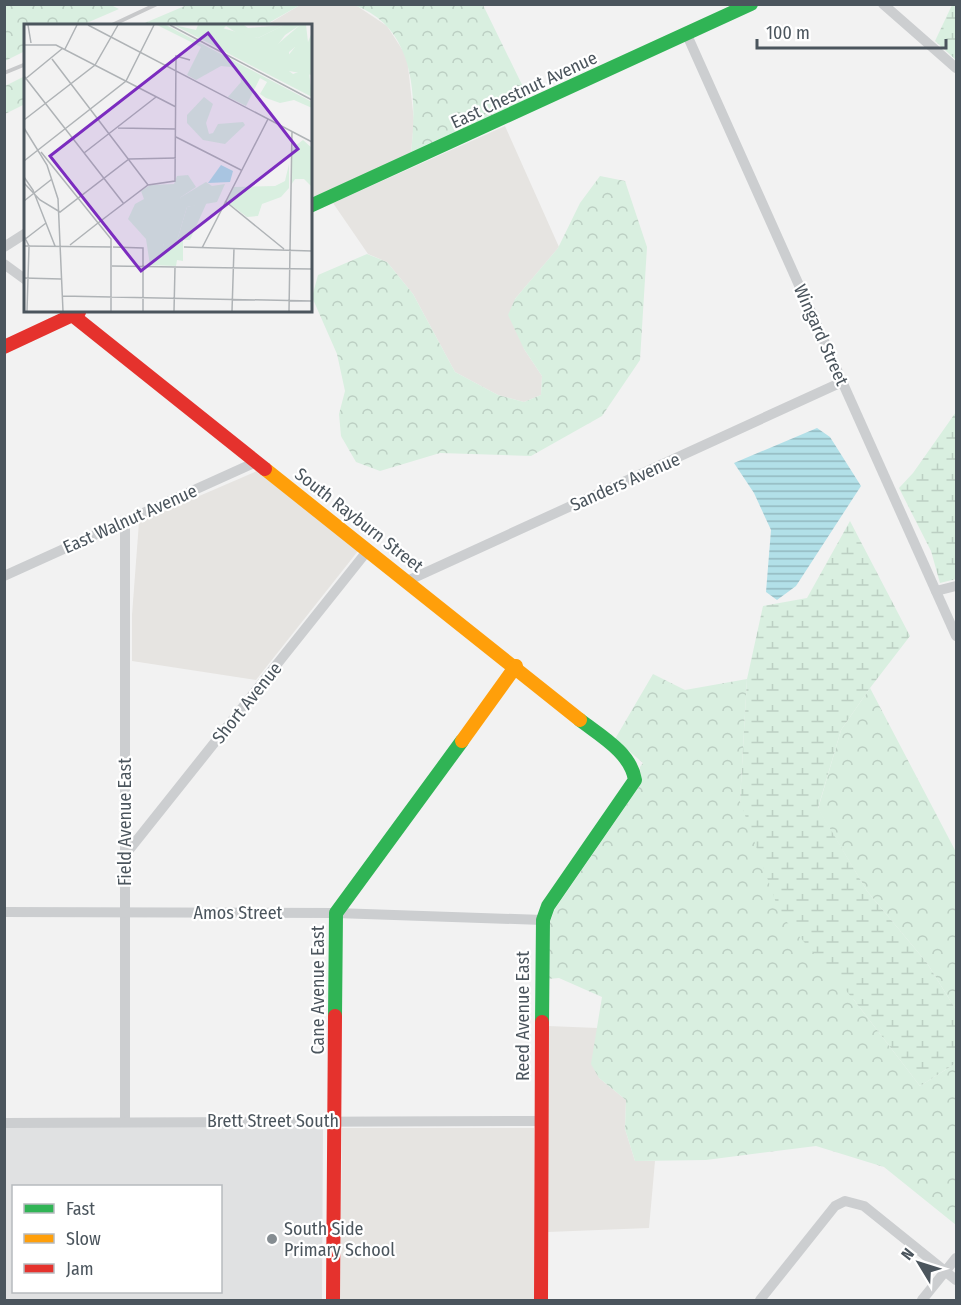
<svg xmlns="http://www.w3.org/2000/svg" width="961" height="1305" font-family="'Fira Sans Condensed',sans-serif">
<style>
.commercial{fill:#e6e4e1}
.education{fill:#e0e1e2;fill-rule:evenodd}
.forest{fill:url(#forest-crowns)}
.wetland{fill:url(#wetland-marsh)}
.water{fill:url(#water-rules)}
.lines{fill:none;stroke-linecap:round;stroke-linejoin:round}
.street{stroke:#ccced0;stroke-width:10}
.fast{stroke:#30b455;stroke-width:14}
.slow{stroke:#ff9f0a;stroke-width:14}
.jam{stroke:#e5322d;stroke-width:14}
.rail{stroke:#c7c8ca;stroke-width:4}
.poi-dot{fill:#858c91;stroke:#fff;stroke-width:2}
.labels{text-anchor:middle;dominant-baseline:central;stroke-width:4.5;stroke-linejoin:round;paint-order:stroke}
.street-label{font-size:18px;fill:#4b555d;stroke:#fff}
.poi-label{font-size:18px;fill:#4b555d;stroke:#fff;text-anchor:start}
.inset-road{fill:none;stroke:#afb3b6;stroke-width:1.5}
.view{fill:#7b2cbf;fill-opacity:0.15;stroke:#7b2cbf;stroke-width:3}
.inset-edge{fill:none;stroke:#4b555d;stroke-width:3}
</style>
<defs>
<pattern id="forest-crowns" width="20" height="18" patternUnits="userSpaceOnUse" patternTransform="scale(1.5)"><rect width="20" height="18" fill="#d9efe0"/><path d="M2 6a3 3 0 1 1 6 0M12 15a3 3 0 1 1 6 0" fill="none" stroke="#bccfc3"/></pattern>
<pattern id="wetland-marsh" width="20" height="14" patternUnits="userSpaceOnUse" patternTransform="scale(1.5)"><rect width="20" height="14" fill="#d9efe0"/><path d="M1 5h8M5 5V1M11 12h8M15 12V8" fill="none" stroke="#bccfc3"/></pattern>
<pattern id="water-rules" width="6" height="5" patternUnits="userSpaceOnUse" patternTransform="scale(1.5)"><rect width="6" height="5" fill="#b2e0e8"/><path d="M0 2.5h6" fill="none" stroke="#93b8bf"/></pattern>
</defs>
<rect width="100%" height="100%" fill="#f2f2f2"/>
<g class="commercial">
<polygon points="354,4 387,26 407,57 414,121 411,153 311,198 310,26 265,26 300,5"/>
<polygon points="505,126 559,247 515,299 524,349 542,376 541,395 524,402 498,395 455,372 413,294 387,262 368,254 333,203"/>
<polygon points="257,471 358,551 256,680 132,661 132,615 139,522"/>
<polygon points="548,1026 598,1028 599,1078 626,1100 625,1129 635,1161 655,1161 649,1228 548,1232"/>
<polygon points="342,1128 534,1128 534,1300 340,1300"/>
</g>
<path class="education" d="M 5,1126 L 323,1126 L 322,1300 L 5,1300 ZM 14,1186 L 220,1186 L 220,1292 L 14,1292 Z"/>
<g class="forest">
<polygon points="109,4 119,9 82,25 26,26 25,51 5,61 4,5"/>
<polygon points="187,5 187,4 300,5 265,25 140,25"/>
<path d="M 354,5 L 483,5 L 529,99 L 411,153 C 417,98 416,27 354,5 Z"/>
<polygon points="25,76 25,104 5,114 5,86"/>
<polygon points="600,176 625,181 647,247 640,360 602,416 531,456 440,453 380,471 356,462 341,436 339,414 345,391 337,354 312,297 318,275 367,254 387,262 413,294 455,372 498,395 524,402 541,395 542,376 524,349 508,315 515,299 558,248 580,203"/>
<polygon points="653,674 685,690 747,679 740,801 854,1000 920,1086 956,1063 956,1225 884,1167 816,1146 706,1160 635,1161 625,1129 626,1100 599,1078 591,1064 602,997 559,978 548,979 550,922 555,909 641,784 640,767 643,763 615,739"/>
<polygon points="870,688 956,852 956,1010 927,963 867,891 818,809 841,730"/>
</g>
<g class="wetland">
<polygon points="952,5 956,5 956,60 935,41"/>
<polygon points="956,412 956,579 940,583 931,551 899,488 913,473"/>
<polygon points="850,521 910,636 870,688 841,730 818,808 867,891 927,963 956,1010 956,1063 920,1086 854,1000 780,914 740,801 747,679 763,606 807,598"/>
</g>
<polygon class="water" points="817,428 830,437 861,486 796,586 777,600 766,592 771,530 754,493 734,463"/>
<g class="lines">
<g class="street">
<polyline points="883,4 956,68"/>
<polyline points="687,35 956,636"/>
<polyline points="4,247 26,233"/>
<polyline points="4,264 26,280"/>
<polyline points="125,521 125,1122"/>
<polyline points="4,576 256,462"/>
<polyline points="407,581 842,382"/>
<polyline points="936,591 956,586"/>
<polyline points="125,855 368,550"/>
<polyline points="4,912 336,913 543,920"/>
<polyline points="4,1123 541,1121"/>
<polyline points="760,1300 835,1206 845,1201 864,1206 956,1280"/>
<polyline points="922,1300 956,1258"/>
</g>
<g class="fast">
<polyline points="310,206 751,4"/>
<polyline points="335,1016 336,913 462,741"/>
<path d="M 542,1022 L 543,920 L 548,906 L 635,780 C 631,753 601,736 580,720"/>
</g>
<g class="slow">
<polyline points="265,469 580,720"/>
<polyline points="462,741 516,666"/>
</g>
<g class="jam">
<polyline points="66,310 265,469"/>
<polyline points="4,347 79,312"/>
<polyline points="333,1300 335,1016"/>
<polyline points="541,1300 542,1022"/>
</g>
<g class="rail">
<polyline points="110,26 157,4"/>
<polyline points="4,73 26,64"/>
</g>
</g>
<circle class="poi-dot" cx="272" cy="1239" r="6"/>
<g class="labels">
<g class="street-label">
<text transform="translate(524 90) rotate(-25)">East Chestnut Avenue</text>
<text transform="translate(821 335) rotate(66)">Wingard Street</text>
<text transform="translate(625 482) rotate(-24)">Sanders Avenue</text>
<text transform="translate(130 519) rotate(-24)">East Walnut Avenue</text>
<text transform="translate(359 520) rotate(38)">South Rayburn Street</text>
<text transform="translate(247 703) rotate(-51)">Short Avenue</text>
<text transform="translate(125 822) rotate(-90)">Field Avenue East</text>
<text x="238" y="913">Amos Street</text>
<text transform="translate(318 990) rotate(-90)">Cane Avenue East</text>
<text transform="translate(523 1016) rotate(-90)">Reed Avenue East</text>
<text x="273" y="1121">Brett Street South</text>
</g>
<g class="poi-label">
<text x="284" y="1229">South Side<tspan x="284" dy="21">Primary School</tspan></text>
</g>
</g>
<g transform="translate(24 24)">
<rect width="288" height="288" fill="#f2f2f2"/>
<path d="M 271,23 L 288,23 L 288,51 L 265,47 L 263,33 Z" fill="#d9efe0"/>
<path d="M 133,1 L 142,1 L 288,78 L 288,84 L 270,76 L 256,79 L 242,74 L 236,70 L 243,58 L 236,54 L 222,82 L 204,73 L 217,58 L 215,47 L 207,43 L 197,42 L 172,56 L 163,51 L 177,23 ZM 150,1 L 172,6 L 174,1 L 220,1 L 224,4 L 260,1 L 234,14 L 216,11 L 202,2 L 191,13 L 194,24 ZM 276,1 L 282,1 L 284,18 L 288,8 L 288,23 L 271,23 L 265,28 L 265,47 L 269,50 L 280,46 L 285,48 L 288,73 L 228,42 ZM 180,73 L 189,80 L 182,99 L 185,110 L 189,109 L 194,100 L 219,98 L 221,101 L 201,120 L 179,116 L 163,99 L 163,91 ZM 164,151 L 172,163 L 157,173 L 139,222 L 152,220 L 163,183 L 183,178 L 166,216 L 159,216 L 159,237 L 153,236 L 152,242 L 126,241 L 122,215 L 104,195 L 111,180 L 120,175 L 117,167 L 126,161 L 150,160 L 153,152 Z" fill="#d9efe0"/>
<path d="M 260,1 L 276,1 L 261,11 L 243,35 L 228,42 L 194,24 L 191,13 L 195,3 L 234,14 ZM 279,116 L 288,124 L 288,163 L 280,155 L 271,155 L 267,161 L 267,125 ZM 265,140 L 265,164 L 257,173 L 238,180 L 234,192 L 223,193 L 202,177 L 210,163 L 251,162 L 261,157 ZM 182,158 L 188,162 L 201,160 L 193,178 L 163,183 L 152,220 L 146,224 L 139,222 L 147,189 L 157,173 Z" fill="#d9efe0"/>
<path d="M 197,141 L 209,147 L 206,158 L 184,159 Z" fill="#b2e0e8"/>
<path class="inset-road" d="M 4,1 L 7,19M 64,1 L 288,118M 146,1 L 288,76M 0,21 L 32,21 L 152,83M 41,25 L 53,1M 28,35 L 124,161M 0,52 L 100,180M 0,56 L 39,24M 0,96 L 71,41 L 94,1M 0,104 L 23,141 L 34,175 L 39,287M 94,104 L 152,105M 152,113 L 217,146M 17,128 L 87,215 L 87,287M 60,129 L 132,73M 0,137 L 102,57 L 130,1M 0,153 L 9,166 L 31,222M 0,159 L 16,176 L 36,188 L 105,135 L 152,134M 0,177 L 28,155M 201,177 L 260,225M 74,199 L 124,161 L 151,157 L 152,32 L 166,36M 0,212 L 5,222 L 3,287M 0,216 L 22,199M 46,221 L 74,199M 0,222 L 88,223M 89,223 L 119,224 L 119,287M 160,223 L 288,227M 178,224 L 244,95M 88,242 L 288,245M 0,254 L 37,255M 38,272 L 288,277M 150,287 L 151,243M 208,287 L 210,224M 265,287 L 268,107"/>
<path class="view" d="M 184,9 L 274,125 L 117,247 L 26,132 Z"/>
<rect width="288" height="288" class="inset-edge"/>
</g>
<rect width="961" height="1305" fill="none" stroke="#4b555d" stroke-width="12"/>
<rect x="12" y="1185" width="210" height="108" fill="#ffffff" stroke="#b7bbbe" stroke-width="1.5"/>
<rect x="24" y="1204" width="30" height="9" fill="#30b455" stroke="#b7bbbe" stroke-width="1.5"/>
<text x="66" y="1215" font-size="18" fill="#4b555d">Fast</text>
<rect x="24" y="1234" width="30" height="9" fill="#ff9f0a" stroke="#b7bbbe" stroke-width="1.5"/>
<text x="66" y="1245" font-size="18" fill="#4b555d">Slow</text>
<rect x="24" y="1264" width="30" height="9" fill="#e5322d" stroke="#b7bbbe" stroke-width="1.5"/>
<text x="66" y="1275" font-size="18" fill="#4b555d">Jam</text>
<g transform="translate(919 1263) rotate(308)" stroke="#ffffff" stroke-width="4.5" paint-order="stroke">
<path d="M0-4.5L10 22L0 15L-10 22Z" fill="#4b555d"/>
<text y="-9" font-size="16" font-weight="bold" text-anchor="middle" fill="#4b555d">N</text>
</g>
<path d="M757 39v9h189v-9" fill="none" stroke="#4b555d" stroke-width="3"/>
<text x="766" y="39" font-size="18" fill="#4b555d" stroke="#ffffff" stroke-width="4.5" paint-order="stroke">100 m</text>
</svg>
